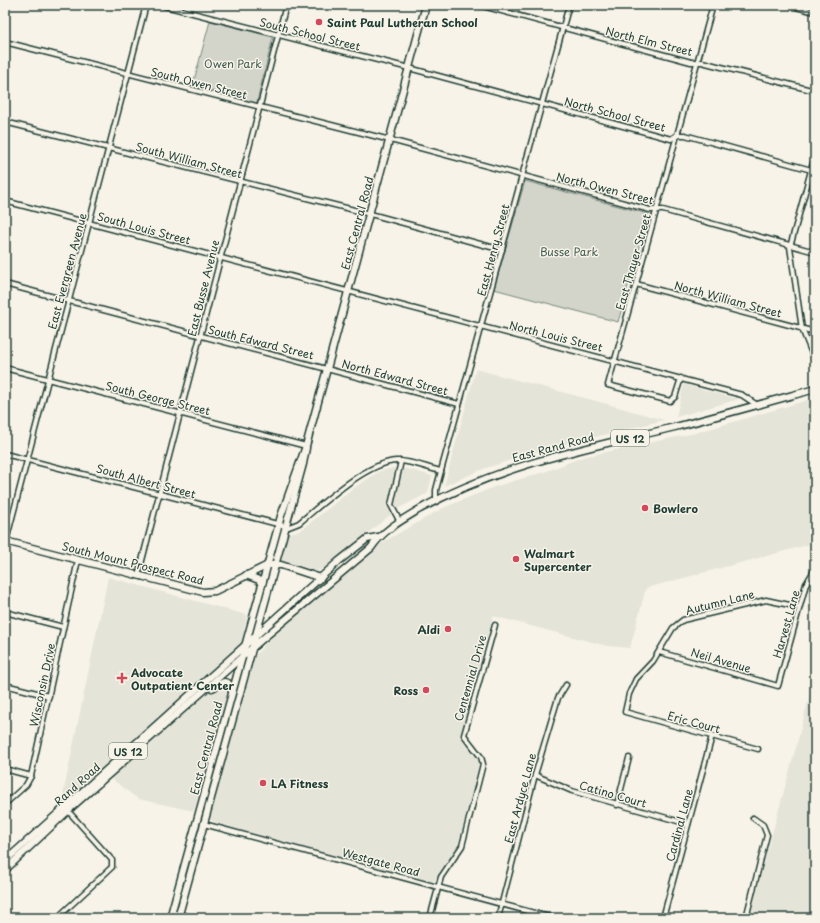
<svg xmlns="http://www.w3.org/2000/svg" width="820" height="923" font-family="'Playpen Sans',sans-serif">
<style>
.built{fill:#e5e4d9}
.green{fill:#d3d5ca;stroke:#79897f}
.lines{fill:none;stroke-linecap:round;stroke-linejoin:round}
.street-casing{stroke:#1f3d34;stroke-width:7}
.secondary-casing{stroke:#1f3d34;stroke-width:9}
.primary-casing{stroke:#1f3d34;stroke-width:9}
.street{stroke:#f7f3e8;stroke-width:4}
.secondary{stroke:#f7f3e8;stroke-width:6}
.primary{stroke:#f7f3e8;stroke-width:6}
.poi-dot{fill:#d1495b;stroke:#f7f3e8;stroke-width:1.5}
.labels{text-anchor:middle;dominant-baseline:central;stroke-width:3;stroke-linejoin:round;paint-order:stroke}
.shield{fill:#f7f3e8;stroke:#60746a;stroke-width:1}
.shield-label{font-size:10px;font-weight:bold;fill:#1f3d34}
.poi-label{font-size:11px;font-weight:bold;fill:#1f3d34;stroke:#f7f3e8;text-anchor:start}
.street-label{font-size:11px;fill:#1f3d34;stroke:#f7f3e8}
.park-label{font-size:11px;fill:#435b52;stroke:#f7f3e8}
</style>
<rect width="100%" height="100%" fill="#f7f3e8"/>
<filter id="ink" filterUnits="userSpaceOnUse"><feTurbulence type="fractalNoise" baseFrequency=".025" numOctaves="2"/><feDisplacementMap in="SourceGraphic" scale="8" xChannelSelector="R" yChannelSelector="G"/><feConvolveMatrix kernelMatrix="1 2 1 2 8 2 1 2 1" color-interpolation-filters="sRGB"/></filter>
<g filter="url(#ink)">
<g class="built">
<polygon points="476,369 611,405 664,420 539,451 483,469 444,486"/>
<polygon points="684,384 711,392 739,399 676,417"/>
<polygon points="815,398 815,543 646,588 630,648 607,646 493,616 460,736 480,762 457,849 440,871 435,881 431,882 258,835 216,823 210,819 209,815 217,792 230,745 230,741 239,715 255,656 266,643 378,545 443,508 494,487 547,471 583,457 695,433"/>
<polygon points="394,468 408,469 432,476 428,493 399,508 323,569 316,571 281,560 287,533 300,531 351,490 380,471"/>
<polygon points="108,577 247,615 242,643 60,809"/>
<polygon points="815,675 815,918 749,918 796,747"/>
<polygon points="222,685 227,687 228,694 194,811 138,799 109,777 172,725 214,688"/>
</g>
<g class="green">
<polygon points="210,21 273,37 257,102 255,104 192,88"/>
<polygon points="525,181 648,214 618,322 494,289"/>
</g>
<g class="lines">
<defs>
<g id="street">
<polyline points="161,5 409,68 671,139 677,135 685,135 815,171"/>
<polyline points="479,5 691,62 702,62 815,91"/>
<polyline points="789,5 815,12"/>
<polyline points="5,42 398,142 650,210 663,210 815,252"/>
<polyline points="5,122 378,216 502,250"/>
<polyline points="815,156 790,247 802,329 815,361"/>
<polyline points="5,201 742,395 757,405"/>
<polyline points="5,284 459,404"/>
<polyline points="636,284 815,332"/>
<polyline points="5,368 306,446"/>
<polyline points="681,378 675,397 670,401 608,385 713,5"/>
<path d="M 5,454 L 289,527 L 299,523 C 322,504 366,463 396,461 C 410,460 427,468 441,471"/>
<polyline points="436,500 436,490 441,471 569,5"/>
<polyline points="400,522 391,505 401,461"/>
<polyline points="6,541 146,5"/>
<polyline points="138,576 286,5"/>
<polyline points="5,612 63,627"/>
<polyline points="659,652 778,686 806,584 815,569"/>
<polyline points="5,685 49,696"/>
<polyline points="758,749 625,712 629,694 636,679 653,661 673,628 683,620 766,600 799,607"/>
<polyline points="5,769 31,776"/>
<polyline points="535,775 572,791 688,824"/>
<polyline points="5,804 26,785 31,776 78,560"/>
<polyline points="617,805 629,758"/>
<polyline points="204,824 553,918"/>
<polyline points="171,912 193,918"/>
<polyline points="57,918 112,867 112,860 69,812"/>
<polyline points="430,918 441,877 462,846 483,764 481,757 464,735 495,625"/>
<polyline points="498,918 535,775 558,698 566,685"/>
<polyline points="663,918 712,736"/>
<polyline points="746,918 767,835 763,825 753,818"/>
</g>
<g id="secondary">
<polyline points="5,541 203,592 215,591 268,565 281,565 321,578"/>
<polyline points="246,575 259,580 262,585"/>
<polyline points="170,918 281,516 306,446 426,5"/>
<polyline points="178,918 303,464 306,448"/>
</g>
<g id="primary">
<polyline points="212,688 224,682 228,683 232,691"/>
<polyline points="5,861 339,561 367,539 378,537"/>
<path d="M 5,870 L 74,805 L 260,641 L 371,548 C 383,530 402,520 420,509 C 499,465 588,448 675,427 C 722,415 768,402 815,389"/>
</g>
</defs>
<use href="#street" class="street-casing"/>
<use href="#secondary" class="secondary-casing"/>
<use href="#primary" class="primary-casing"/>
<use href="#street" class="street"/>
<use href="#secondary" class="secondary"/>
<use href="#primary" class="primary"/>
</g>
</g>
<g class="poi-dot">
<circle cx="319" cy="22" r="4"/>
<circle cx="645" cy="508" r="4"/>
<circle cx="516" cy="559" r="4"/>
<circle cx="448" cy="629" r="4"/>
<path d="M120 672h4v4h4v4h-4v4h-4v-4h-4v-4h4z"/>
<circle cx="426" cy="690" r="4"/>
<circle cx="263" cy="783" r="4"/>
</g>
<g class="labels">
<g class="shield">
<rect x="611" y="430" width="38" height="16" rx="3"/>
<rect x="109" y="743" width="38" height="16" rx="3"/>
</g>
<g class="shield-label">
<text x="630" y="438">US 12</text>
<text x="128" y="751">US 12</text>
</g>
<g class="poi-label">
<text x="327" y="22">Saint Paul Lutheran School</text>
<text x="653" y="508">Bowlero</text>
<text x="524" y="553">Walmart<tspan x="524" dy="13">Supercenter</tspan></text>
<text x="440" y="629" text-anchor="end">Aldi</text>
<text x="131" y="672">Advocate<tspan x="131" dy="13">Outpatient Center</tspan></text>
<text x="418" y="690" text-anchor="end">Ross</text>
<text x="271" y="783">LA Fitness</text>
</g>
<g class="street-label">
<text transform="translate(310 34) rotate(14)">South School Street</text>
<text transform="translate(649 41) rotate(14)">North Elm Street</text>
<text transform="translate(199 83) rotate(14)">South Owen Street</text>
<text transform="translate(615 114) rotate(15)">North School Street</text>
<text transform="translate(189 160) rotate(15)">South William Street</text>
<text transform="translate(605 188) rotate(14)">North Owen Street</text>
<text transform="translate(357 223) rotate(-75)">East Central Road</text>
<text transform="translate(144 228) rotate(15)">South Louis Street</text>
<text transform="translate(493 250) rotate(-75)">East Henry Street</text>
<text transform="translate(633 262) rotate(-74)">East Thayer Street</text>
<text transform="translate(67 271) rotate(-75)">East Evergreen Avenue</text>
<text transform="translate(203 288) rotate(-76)">East Busse Avenue</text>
<text transform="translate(728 299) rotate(15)">North William Street</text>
<text transform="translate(556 336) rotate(14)">North Louis Street</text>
<text transform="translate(261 342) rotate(14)">South Edward Street</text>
<text transform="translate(395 377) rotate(15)">North Edward Street</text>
<text transform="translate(158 398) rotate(14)">South George Street</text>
<text transform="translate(553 447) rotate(-15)">East Rand Road</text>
<text transform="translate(146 481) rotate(15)">South Albert Street</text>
<text transform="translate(133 563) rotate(14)">South Mount Prospect Road</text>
<text transform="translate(720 602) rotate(-14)">Autumn Lane</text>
<text transform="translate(786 624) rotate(-74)">Harvest Lane</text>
<text transform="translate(721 660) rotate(16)">Neil Avenue</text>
<text transform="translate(470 678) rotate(-74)">Centennial Drive</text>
<text transform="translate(42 685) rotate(-78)">Wisconsin Drive</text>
<text transform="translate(694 722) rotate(15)">Eric Court</text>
<text transform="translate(206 748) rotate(-75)">East Central Road</text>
<text transform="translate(77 784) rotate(-42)">Rand Road</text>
<text transform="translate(613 794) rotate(16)">Catino Court</text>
<text transform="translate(520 798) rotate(-75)">East Ardyce Lane</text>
<text transform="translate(679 825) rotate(-75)">Cardinal Lane</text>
<text transform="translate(381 862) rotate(15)">Westgate Road</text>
</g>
<g class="park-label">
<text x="233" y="63">Owen Park</text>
<text x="569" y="251">Busse Park</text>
</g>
</g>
<rect width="820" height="923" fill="none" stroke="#f7f3e8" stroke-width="20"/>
<rect x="10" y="10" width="800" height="903" fill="none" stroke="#1f3d34" stroke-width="1.5" filter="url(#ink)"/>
</svg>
